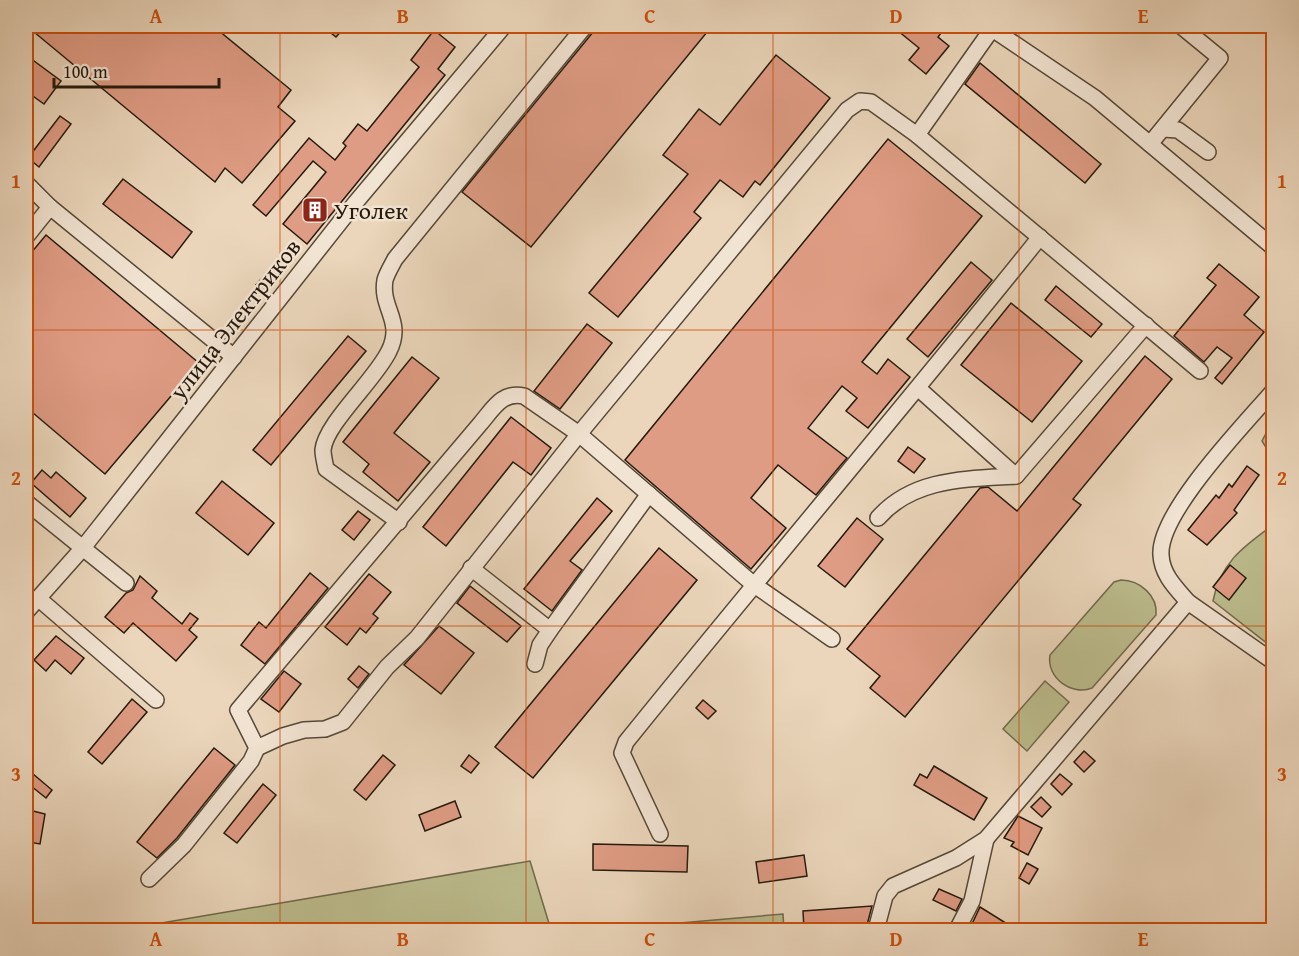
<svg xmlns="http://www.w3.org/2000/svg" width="1299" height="956" font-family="'Gentium Book Plus',serif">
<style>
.green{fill:#bcbc8d;stroke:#706a4d;stroke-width:1.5}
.building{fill:#df9c84;stroke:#25190d;stroke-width:1.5}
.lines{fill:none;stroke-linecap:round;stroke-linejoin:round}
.minor-casing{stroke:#564838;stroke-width:18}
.minor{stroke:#f2e4d3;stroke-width:15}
.grid{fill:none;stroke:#cb4f0c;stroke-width:1.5;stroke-opacity:0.55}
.labels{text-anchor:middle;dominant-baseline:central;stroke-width:5;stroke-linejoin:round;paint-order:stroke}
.poi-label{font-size:24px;fill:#25190d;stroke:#f2e4d3;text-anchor:start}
.street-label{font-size:24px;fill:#25190d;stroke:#f2e4d3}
.neatline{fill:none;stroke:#cb4f0c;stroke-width:2}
.grid-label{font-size:20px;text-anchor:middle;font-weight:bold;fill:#cb4f0c}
</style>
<rect width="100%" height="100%" fill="#ebd6bb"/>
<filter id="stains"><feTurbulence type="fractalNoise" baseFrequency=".00333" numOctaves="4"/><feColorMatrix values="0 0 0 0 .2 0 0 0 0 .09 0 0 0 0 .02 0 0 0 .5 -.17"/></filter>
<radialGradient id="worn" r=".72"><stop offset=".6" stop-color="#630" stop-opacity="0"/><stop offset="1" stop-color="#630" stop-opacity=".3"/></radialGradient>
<g class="green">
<polygon points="1273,420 1273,459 1262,441"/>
<path d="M 1273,525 L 1273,648 L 1213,601 C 1220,563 1243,547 1273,525 Z"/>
<path d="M 1121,580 C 1140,580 1158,596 1156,615 L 1092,688 C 1072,696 1046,678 1050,655 L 1114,582 Z"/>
<polygon points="1045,681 1069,702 1027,751 1003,729"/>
<polygon points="530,861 551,930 120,930"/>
<polygon points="783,914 784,930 598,930"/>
</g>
<g class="building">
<polygon points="40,26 213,26 291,90 278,107 295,121 242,183 225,168 215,182 34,32"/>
<polygon points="322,26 346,26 336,37"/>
<polygon points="598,26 712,26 531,247 462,192"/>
<polygon points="892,26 932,26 941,33 938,37 949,46 926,74 909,60 919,48"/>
<polygon points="434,30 455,47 438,69 445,75 307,244 283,224 326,172 313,161 266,216 253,205 309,138 335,160 346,146 343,143 358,124 367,131 419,67 411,60"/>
<polygon points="26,55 61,81 44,104 26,91"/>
<polygon points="776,55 830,98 760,185 755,181 743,197 720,180 694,212 701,218 618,317 589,293 688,174 663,155 699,109 720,125"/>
<polygon points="980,63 1101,164 1085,183 965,84"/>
<polygon points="60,116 71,124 39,167 28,158"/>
<polygon points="888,139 982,216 862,362 877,374 888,359 910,377 868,428 846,411 857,398 842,386 808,428 847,458 840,466 816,495 778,465 751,498 786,528 751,569 625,460"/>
<polygon points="123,179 192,232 172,258 103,204"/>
<polygon points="46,235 199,363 105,474 26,407 26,259"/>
<polygon points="971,262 992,280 928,357 907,339"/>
<polygon points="1219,264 1259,297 1244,315 1264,332 1222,384 1215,378 1232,358 1217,347 1204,362 1174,336 1216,285 1207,278"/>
<polygon points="269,270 276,276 264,291 256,285"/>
<polygon points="1056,286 1102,324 1091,337 1045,300"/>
<polygon points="1011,303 1082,361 1032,422 961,365"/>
<polygon points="587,324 612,343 560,409 534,391"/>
<polygon points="348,336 366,351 271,465 253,450"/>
<polygon points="1145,356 1172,379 1073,499 1081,505 905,717 870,688 880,676 847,649 980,488 988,487 1017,511"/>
<polygon points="412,357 439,378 394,433 430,462 398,501 363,472 369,464 343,442"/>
<polygon points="511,417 551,448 531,475 513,462 446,546 423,527"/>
<polygon points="908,447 925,459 914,473 898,461"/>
<polygon points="1247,466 1259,475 1234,510 1237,513 1207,545 1188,530 1216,495 1219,498 1229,484 1232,487"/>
<polygon points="42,470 51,478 56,472 86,498 70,517 31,483"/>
<polygon points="222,481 274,523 248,555 196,513"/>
<polygon points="597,498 612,511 570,561 582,570 552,611 524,589"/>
<polygon points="358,511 370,520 354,540 342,530"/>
<polygon points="857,518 883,539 845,587 818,566"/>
<polygon points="659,548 697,580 533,778 495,747"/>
<polygon points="1230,565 1246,578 1229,600 1213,587"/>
<polygon points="310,573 328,588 265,664 241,645 259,622 266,628"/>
<polygon points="369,574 391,592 373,614 378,618 366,633 360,628 347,645 325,627"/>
<polygon points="140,576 157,591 152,598 182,624 190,613 198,619 189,630 197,637 176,661 133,623 124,633 105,617 126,593 133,590"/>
<polygon points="470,586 521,626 507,642 457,603"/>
<polygon points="439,626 474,653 441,694 404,665"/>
<polygon points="56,636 84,658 71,674 55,660 46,671 34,660"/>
<polygon points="359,666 369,674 358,688 348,679"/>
<polygon points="284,671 301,684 279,712 261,699"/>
<polygon points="132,699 147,712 102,764 88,752"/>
<polygon points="703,700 716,711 708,719 696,708"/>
<polygon points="214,748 235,765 177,838 157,858 137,842"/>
<polygon points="1084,751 1095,761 1084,772 1074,762"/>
<polygon points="383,755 395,765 366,800 354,790"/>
<polygon points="469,755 479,763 471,773 461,766"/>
<polygon points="934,766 987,798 974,820 914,785 920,774 927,778"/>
<polygon points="26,768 52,790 46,798 26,782"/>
<polygon points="1060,774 1072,784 1062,795 1051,784"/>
<polygon points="263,784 276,795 237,843 224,833"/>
<polygon points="1041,797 1051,807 1042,817 1031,807"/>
<polygon points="455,801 461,817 425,831 419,815"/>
<polygon points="33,811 45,814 40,844 28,842"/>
<polygon points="1018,816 1042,828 1028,855 1011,846 1014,842 1004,838"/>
<polygon points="593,844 688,846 687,872 593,870"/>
<polygon points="804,855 807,876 759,883 756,862"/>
<polygon points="1027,863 1038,869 1029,884 1019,878"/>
<polygon points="939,889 962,899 956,911 933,900"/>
<polygon points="872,906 867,925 804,930 803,911"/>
<polygon points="980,907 1017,930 982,930 972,924"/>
</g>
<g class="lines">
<defs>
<g id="minor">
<polyline points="988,26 1095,98 1274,248"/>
<polyline points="1163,129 1178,130 1208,152"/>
<polyline points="917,135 992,29"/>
<polyline points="1150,144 1220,58 1181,26"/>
<polyline points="26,183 50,207"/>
<polyline points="26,237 50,207 234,357"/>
<polyline points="919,389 1016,476"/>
<polyline points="26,502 126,583"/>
<path d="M 878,518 C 913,478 966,479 1016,476 L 1146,325"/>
<path d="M 399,522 L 326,469 C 325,463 323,456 323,450 C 325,424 376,379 389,351 C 404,321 380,308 385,280 C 387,273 392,265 395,259 L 585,26"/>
<polyline points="471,568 550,630"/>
<polyline points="39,599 156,700"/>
<path d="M 1188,602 C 1176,588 1162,575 1161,555 C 1158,513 1245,424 1274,390"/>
<polyline points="26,612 82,549 356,202 504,26"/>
<polyline points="535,664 540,645 550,630 649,494"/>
<polyline points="257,748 283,736 304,730 325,729 343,722 387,667 417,638 579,434 847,110 860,101 871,102 917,135 1200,371"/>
<path d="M 660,834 L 622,753 L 626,742 C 763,572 904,407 1040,237"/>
<path d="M 149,879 L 184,845 L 251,761 L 257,748 L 238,710 L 480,424 C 493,409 502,391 524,396 L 579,434 L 753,584 L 832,639"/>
<polyline points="876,930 885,896 893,886 956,858 986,839 1188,602 1274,662"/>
<polyline points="957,930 972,901 986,839"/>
</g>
</defs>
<use href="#minor" class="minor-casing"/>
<use href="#minor" class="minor"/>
</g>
<path class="grid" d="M 280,26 L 280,930M 526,26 L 526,930M 773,26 L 773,930M 1019,26 L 1019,930M 26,330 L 1274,330M 26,626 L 1274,626"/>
<defs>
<symbol id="building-square" viewBox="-11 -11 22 22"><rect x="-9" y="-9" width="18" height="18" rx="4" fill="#8f2418" stroke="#f2e4d3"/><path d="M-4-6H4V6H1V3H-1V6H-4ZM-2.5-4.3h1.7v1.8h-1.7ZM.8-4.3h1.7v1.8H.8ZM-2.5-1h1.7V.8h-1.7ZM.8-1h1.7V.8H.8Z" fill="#fff"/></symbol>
</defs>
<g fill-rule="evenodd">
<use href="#building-square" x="300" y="195" width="30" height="30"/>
</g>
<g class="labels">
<g class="poi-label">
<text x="334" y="210">Уголек</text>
</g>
<g class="street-label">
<text transform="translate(235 319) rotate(-52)">улица Электриков</text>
</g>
</g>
<rect width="1299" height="956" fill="none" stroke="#ebd6bb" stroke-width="66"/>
<path d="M54 78v9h165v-9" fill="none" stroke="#25190d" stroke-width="3"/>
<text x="63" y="78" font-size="18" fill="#25190d" stroke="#f2e4d3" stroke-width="4.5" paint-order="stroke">100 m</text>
<rect x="33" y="33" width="1233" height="890" class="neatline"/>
<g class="grid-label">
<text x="156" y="23">A</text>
<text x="403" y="23">B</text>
<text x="650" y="23">C</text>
<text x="896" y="23">D</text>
<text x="1143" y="23">E</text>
<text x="16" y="188">1</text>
<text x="1282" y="188">1</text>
<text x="16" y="485">2</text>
<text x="1282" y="485">2</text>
<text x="16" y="781">3</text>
<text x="1282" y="781">3</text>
<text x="156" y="946">A</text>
<text x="403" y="946">B</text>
<text x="650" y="946">C</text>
<text x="896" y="946">D</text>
<text x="1143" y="946">E</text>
</g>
<rect width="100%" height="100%" filter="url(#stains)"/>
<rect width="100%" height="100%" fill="url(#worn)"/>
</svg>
